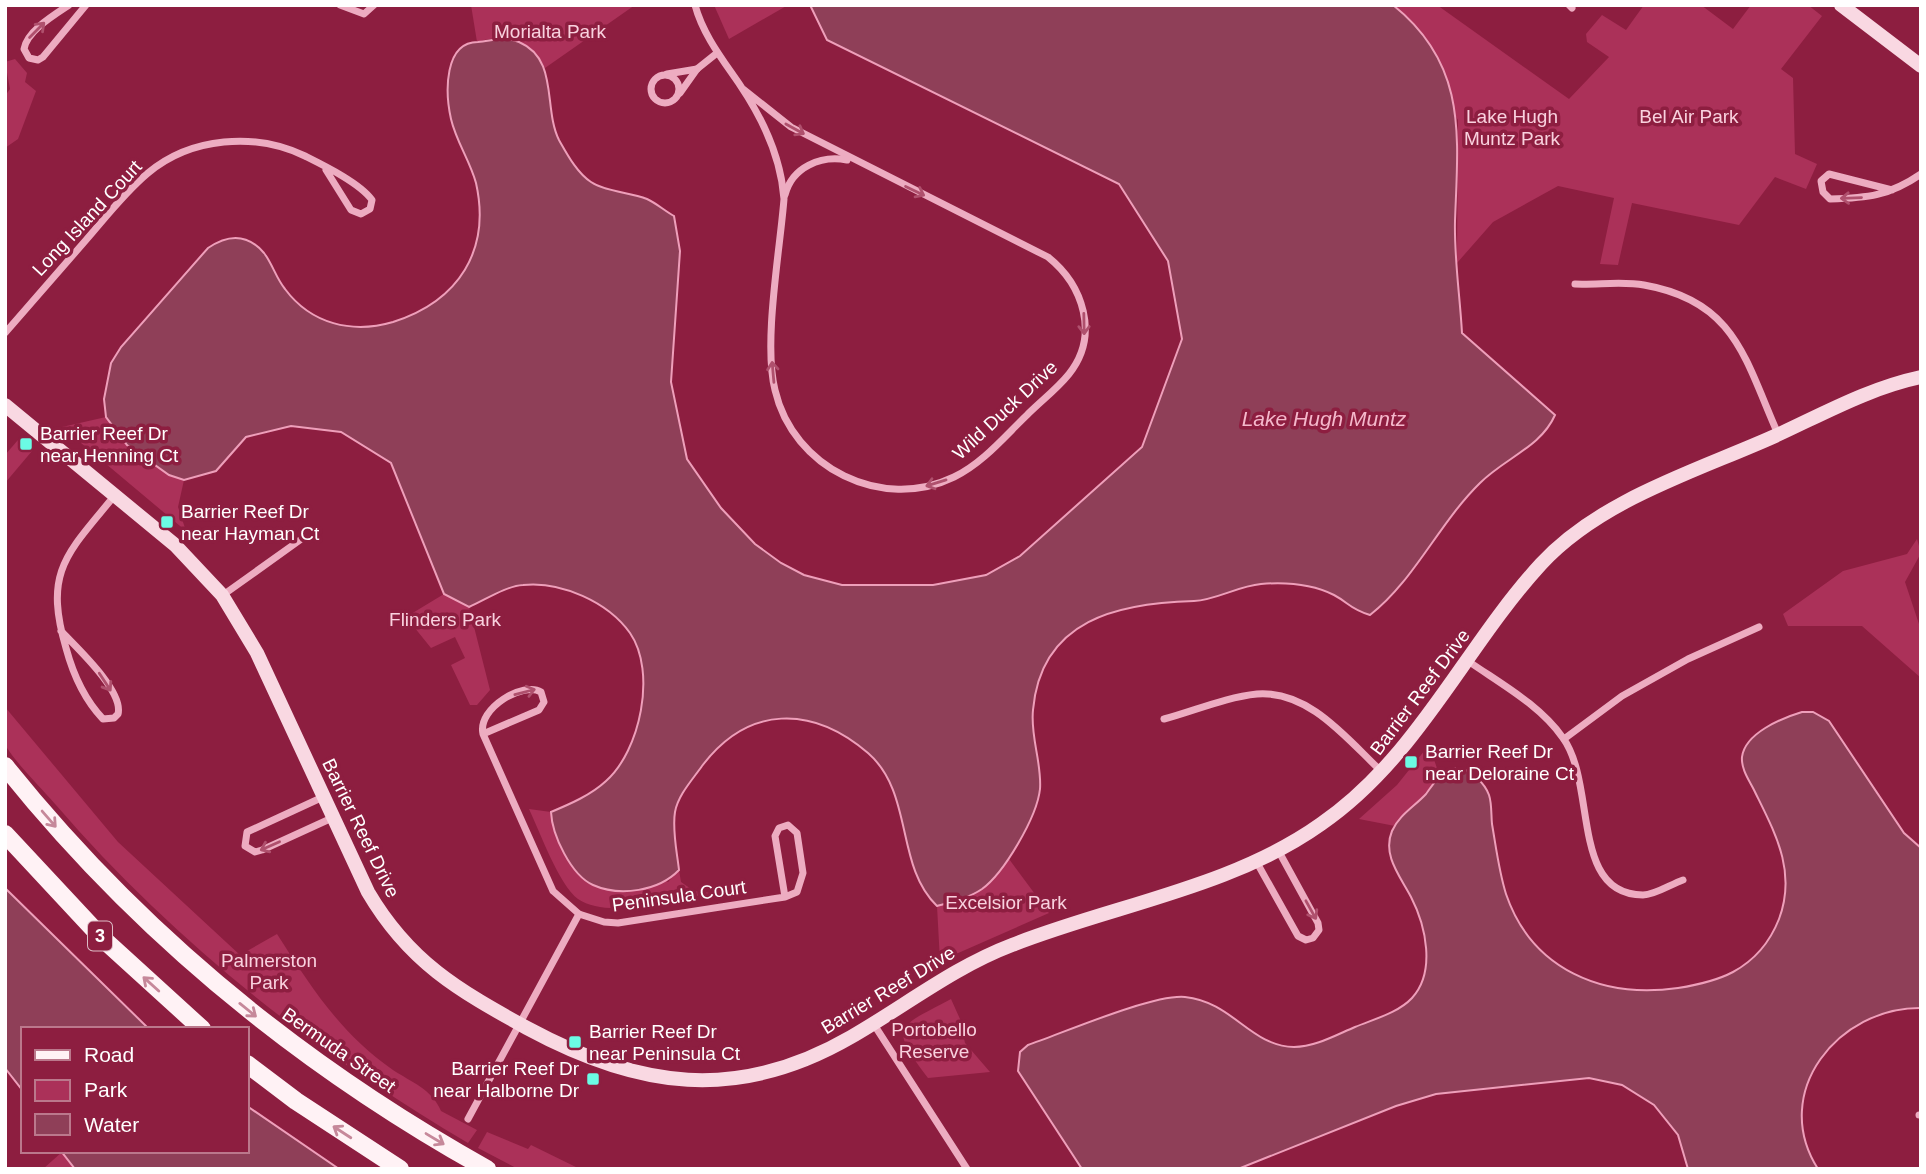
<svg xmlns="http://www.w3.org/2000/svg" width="1926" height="1174" font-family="Arial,sans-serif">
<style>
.green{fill:#ab3159}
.water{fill:#8f3f58;stroke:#ee9fba;stroke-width:2}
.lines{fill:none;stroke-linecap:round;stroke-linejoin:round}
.street{stroke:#edacc1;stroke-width:7}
.secondary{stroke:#f9d8e2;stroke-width:14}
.primary{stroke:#fff2f5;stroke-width:18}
.oneway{stroke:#af506d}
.oneway2{stroke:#c6889a}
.poi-dot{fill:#6bfbe4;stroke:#8d1e40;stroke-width:2.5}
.labels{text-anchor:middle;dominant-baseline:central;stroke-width:7;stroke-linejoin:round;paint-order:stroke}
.shield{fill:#8d1e40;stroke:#ddbcc6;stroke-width:2}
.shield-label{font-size:18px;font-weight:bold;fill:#fff}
.park-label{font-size:19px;fill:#f9d1de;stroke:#8d1e40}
.street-label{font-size:19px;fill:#fff;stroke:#8d1e40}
.poi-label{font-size:19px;fill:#fff;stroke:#8d1e40;text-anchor:start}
.water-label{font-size:21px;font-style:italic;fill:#f4b8cb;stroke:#8d1e40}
</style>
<rect width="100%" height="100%" fill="#8d1e40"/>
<g class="green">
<path d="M 471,5 L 635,5 L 545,68 C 532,42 505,33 477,42 Z"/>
<polygon points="714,5 788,5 729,39"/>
<polygon points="1393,5 1437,5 1569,99 1609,57 1587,42 1586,34 1602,15 1626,30 1644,5 1701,5 1733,29 1751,5 1808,5 1822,16 1781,69 1793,78 1795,154 1817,164 1806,189 1775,177 1739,225 1632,203 1618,265 1600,264 1614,198 1558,186 1493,222 1457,263 1458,120"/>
<polygon points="15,59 27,73 25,82 36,91 18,139 5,148 5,96 10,89 5,62"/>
<path d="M 106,417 C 127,445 151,468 184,480 L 178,507 L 186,531 L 62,427 Z"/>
<polygon points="18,440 32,451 5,483 5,455"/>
<polygon points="1917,539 1921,553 1905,582 1921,630 1921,678 1862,626 1788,626 1783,614 1843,571 1907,554"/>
<polygon points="444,594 469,607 490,690 477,705 470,705 451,665 465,658 455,637 431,648 406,617"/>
<path d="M 5,707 L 118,842 L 240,955 L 277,934 C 311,987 340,1033 393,1070 C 411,1082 432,1089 441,1111 L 477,1130 L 468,1143 C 315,1053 172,940 56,805 C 45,792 11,758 5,744 C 2,735 5,718 5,707 Z"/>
<polygon points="1429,745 1440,777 1395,826 1359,819 1397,785"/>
<path d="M 529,809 L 551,812 L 552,824 L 668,882 L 679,870 L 681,882 L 694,891 L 711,893 C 677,899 608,920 578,899 C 559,885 540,832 529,809 Z"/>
<polygon points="1009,859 1049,913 940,961 937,906 983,888"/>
<path d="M 951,999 L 960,1019 L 965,1043 L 990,1072 L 928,1078 C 888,1025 897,1028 951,999 Z"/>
<polygon points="487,1132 528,1149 531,1145 580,1169 518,1169 478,1148"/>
<polygon points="62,1152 75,1169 43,1169"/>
</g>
<g class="water">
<path d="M 810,5 L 1393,5 C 1468,65 1458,136 1455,221 C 1454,258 1460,296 1462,333 L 1555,415 C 1541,447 1505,458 1480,483 C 1439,523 1414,581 1370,615 C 1350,609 1349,603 1334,595 C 1312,584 1285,582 1261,584 C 1238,586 1216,600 1194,601 C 1119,603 1041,619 1033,710 C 1030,736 1042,763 1040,789 C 1037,817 1004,873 982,889 C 969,898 952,902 937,906 C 895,866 914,793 868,753 C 812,705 748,705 702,766 C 693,779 678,795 675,812 C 672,830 677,852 679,870 C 659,891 620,897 593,885 C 571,875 552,835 551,812 C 570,804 591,795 606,781 C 640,751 657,672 630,633 C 608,602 561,581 523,585 C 506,586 485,600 469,607 L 444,594 L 391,463 L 341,432 L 291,426 L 246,437 L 216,471 L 184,480 L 169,475 L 127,445 L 106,417 L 104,399 L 111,363 L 121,347 L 208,248 C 227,235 247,233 264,253 C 272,263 276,278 285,289 C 311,324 352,334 393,322 C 459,301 491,250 476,183 C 470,161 456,141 451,119 C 445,92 444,42 478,42 C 492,41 505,36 519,42 C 559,59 543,108 559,140 C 567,154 577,173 591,182 C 606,192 630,192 647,199 C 656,203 665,211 674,216 L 680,251 L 671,382 L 687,459 L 721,508 L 755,544 L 781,563 L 804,575 L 842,585 L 933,585 L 986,575 L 1020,556 L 1142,447 L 1182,339 L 1168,261 L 1119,184 L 827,40 Z"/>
<path d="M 1802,712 L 1813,712 L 1829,721 L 1904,833 L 1921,848 L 1921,1008 C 1839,1007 1769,1092 1818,1169 L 1688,1169 L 1678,1135 L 1654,1105 L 1622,1085 L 1589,1078 L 1436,1094 L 1396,1106 L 1238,1169 L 1082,1169 L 1018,1071 L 1020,1052 L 1028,1045 C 1063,1033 1153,994 1185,997 C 1233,1002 1250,1046 1294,1047 C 1315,1047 1336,1035 1355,1027 C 1374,1019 1398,1013 1412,998 C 1436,972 1426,926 1411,897 C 1400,876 1382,855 1392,831 C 1399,815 1415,806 1426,794 C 1434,783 1443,767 1458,768 C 1471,769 1485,784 1489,795 C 1492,804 1491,815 1492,824 C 1496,847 1499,872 1506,894 C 1532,970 1603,999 1678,988 C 1697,985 1716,981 1733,972 C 1755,960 1770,942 1779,919 C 1797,871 1775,833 1754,790 C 1749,780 1741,769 1742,757 C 1745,733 1782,718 1802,712 Z"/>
<polygon points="5,888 149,1029 23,1029 23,1091 5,1068"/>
<polygon points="247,1106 339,1169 75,1169 61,1151 247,1151"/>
</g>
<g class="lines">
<g class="street">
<path d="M 69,5 C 54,15 27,31 24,49 L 29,58 L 38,60 L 43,57 L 86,5"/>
<polyline points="340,5 364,14 374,5"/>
<path d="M 695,5 C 703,35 723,60 740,85 C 763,119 781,158 784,199 C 780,250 763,343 775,390 C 793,468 882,512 954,477 C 983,463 1005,436 1027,415 C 1041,401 1057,389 1069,374 C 1100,335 1083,285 1048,257 L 791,127 L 743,89"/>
<polyline points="1569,5 1572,8"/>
<polyline points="667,74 697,69"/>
<circle cx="665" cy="89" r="14"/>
<polyline points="680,93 697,69 717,53"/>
<path d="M 1892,190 L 1829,174 L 1821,181 L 1823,192 L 1830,199 C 1867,198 1889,196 1921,174"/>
<path d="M 785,195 C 792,167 821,155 847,160"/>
<path d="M 1575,284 C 1597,285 1623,281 1644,285 C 1736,301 1745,360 1778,434"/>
<path d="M 5,333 C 32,302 59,271 86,240 C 106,217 125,192 148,173 C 191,137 255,132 305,156 C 323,165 360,183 372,200 L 370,209 L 361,214 L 351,210 L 326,170"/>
<polyline points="223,595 300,540"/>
<path d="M 61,631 C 76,647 124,691 118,714 L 114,718 L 103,719 C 84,699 73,674 66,648 C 43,570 68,553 115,495"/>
<path d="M 1468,661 C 1501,684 1540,705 1563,738 C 1597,785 1570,895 1643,895 C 1655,895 1671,884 1683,880"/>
<path d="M 1164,719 C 1194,711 1226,697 1257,694 C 1309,690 1347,739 1381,771"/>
<path d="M 483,734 L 539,710 L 544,702 L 541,692 C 524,681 477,708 483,734 L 553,891 L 579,914 L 604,922 L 618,923 L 785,897 L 775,836 L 779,828 L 788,825 L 797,833 L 803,873 L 797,892 L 785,897"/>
<polyline points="1564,739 1622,696 1688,659 1759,627"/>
<polyline points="323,797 247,832 245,846 255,852 262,850 332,818"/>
<polyline points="1256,861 1298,936 1306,940 1313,938 1319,930 1318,923 1278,850"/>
<polyline points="873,1023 967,1169"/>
<polyline points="1919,1115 1921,1115"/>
<polyline points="468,1119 579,914"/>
</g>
<g class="secondary">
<polyline points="1841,5 1921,66"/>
<path d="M 5,405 L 175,545 L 222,595 L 257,653 L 368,892 C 409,962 458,990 527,1028 C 638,1088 737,1103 851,1037 C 905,1006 954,967 1012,945 C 1113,905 1231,888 1321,824 C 1418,757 1464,648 1541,564 C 1601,499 1697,471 1775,436 C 1823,414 1869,388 1921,377"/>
</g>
<g class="primary">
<path d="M 5,766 C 138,932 302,1066 487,1169"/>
<polyline points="5,834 102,938 202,1029"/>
<polyline points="247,1064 296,1101 400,1169"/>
</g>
</g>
<defs><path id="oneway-shaft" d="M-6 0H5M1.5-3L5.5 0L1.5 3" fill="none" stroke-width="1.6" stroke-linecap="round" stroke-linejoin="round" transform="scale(1.75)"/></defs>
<g class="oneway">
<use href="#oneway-shaft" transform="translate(37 30) rotate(-45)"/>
<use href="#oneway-shaft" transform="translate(795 129) rotate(29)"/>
<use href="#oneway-shaft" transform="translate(915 191) rotate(26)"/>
<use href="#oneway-shaft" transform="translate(1851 198) rotate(178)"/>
<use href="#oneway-shaft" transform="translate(1084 324) rotate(89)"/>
<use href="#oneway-shaft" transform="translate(773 372) rotate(-95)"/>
<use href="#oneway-shaft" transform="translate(936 483) rotate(163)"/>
<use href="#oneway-shaft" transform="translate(105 682) rotate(57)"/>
<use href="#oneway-shaft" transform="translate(525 692) rotate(-15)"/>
<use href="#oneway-shaft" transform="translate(270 846) rotate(156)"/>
<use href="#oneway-shaft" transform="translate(1311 910) rotate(61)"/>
</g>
<g class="oneway2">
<use href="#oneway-shaft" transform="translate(49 819) rotate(49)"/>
<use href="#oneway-shaft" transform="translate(151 984) rotate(-138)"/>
<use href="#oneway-shaft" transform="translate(248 1010) rotate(39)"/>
<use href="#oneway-shaft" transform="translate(342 1132) rotate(-147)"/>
<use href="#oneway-shaft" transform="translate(435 1139) rotate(31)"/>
</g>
<g class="poi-dot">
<rect x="19" y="437" width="14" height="14" rx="3.5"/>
<rect x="160" y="515" width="14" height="14" rx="3.5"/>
<rect x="1404" y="755" width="14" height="14" rx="3.5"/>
<rect x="568" y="1035" width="14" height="14" rx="3.5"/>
<rect x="586" y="1072" width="14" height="14" rx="3.5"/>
</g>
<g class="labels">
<rect class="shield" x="88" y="921.5" width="24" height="29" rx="5"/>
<g class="shield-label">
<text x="100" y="936">3</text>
</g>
<g class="park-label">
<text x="550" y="31">Morialta Park</text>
<text x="1512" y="116">Lake Hugh<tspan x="1512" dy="22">Muntz Park</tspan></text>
<text x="1689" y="116">Bel Air Park</text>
<text x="445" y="619">Flinders Park</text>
<text x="1006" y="902">Excelsior Park</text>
<text x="269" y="960">Palmerston<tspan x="269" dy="22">Park</tspan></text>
<text x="934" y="1029">Portobello<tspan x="934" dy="22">Reserve</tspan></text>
</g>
<g class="street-label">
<text transform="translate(87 218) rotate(-47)">Long Island Court</text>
<text transform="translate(1005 410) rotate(-43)">Wild Duck Drive</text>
<text transform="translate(1420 692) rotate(-53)">Barrier Reef Drive</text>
<text transform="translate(361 828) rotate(64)">Barrier Reef Drive</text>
<text transform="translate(679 896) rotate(-8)">Peninsula Court</text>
<text transform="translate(888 990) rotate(-31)">Barrier Reef Drive</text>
<text transform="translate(339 1050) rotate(35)">Bermuda Street</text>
</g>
<g class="poi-label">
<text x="40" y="433">Barrier Reef Dr<tspan x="40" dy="22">near Henning Ct</tspan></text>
<text x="181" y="511">Barrier Reef Dr<tspan x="181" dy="22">near Hayman Ct</tspan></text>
<text x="1425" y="751">Barrier Reef Dr<tspan x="1425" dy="22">near Deloraine Ct</tspan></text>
<text x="589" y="1031">Barrier Reef Dr<tspan x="589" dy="22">near Peninsula Ct</tspan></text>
<text x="579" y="1068" text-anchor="end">Barrier Reef Dr<tspan x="579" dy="22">near Halborne Dr</tspan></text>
</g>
<g class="water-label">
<text x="1324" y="418">Lake Hugh Muntz</text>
</g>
</g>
<rect width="1926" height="1174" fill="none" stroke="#ffffff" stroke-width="14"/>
<rect x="21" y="1027" width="228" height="126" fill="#8d1e40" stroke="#bb788c" stroke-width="2"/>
<rect x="35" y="1050" width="35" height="10" fill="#fff2f5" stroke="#bb788c" stroke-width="2"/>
<text x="84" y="1062" font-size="21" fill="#ffffff">Road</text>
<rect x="35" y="1080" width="35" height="21" fill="#ab3159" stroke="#bb788c" stroke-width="2"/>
<text x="84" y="1097" font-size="21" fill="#ffffff">Park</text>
<rect x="35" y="1114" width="35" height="21" fill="#8f3f58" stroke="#bb788c" stroke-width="2"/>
<text x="84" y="1132" font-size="21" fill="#ffffff">Water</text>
</svg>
